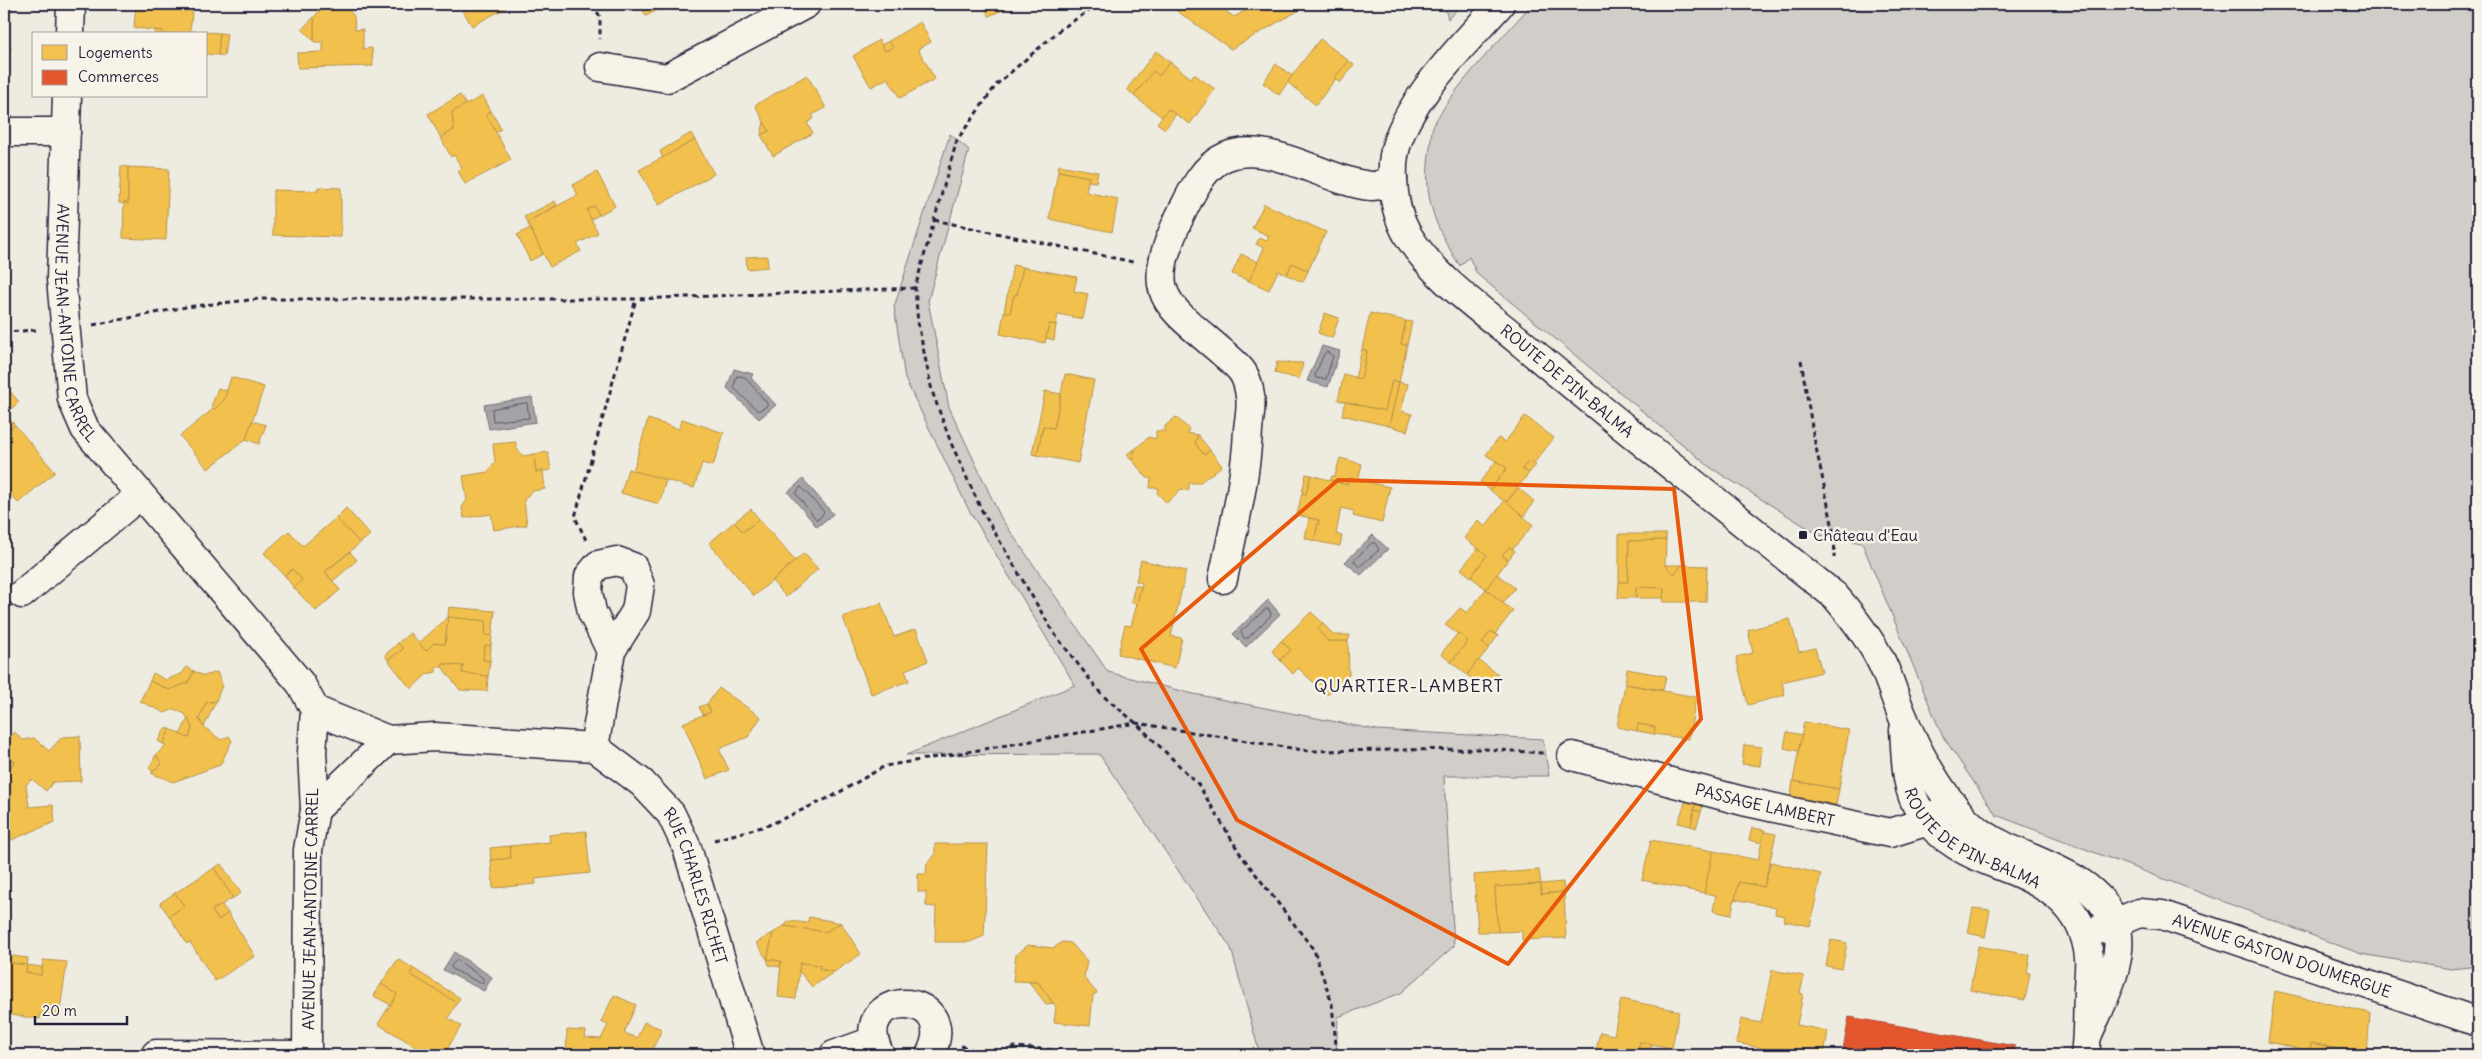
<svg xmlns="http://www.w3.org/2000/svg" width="2482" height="1059" font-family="Delius,sans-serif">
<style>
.green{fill:#d1cdc9;stroke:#7a7882}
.water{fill:#a6a3a6;stroke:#716f7b}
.homes{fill:#f2c14e;stroke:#b49148}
.shops{fill:#e4572e;stroke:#aa4732}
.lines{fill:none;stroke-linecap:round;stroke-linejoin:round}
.shore{stroke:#575666;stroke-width:1}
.street-casing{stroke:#22223b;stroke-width:31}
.secondary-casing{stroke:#22223b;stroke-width:31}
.path{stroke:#22223b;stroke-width:3;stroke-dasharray:5 4;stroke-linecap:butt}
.street{stroke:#f7f3e8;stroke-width:28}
.secondary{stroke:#f7f3e8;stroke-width:28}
.marked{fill:none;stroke:#e8590c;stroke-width:4;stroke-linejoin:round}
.poi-dot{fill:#22223b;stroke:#f7f3e8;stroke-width:2}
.labels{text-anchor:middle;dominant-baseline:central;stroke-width:5;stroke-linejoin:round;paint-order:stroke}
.street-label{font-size:16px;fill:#22223b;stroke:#f7f3e8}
.poi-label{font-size:16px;fill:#22223b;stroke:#f7f3e8;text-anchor:start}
.neighbourhood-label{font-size:18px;letter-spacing:1px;fill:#22223b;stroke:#f7f3e8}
</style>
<rect width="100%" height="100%" fill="#eeebe1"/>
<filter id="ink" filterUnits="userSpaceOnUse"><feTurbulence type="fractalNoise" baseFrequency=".02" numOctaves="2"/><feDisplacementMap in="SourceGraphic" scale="10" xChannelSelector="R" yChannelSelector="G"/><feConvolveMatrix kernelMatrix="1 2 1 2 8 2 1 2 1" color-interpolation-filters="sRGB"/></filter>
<g filter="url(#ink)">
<g class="green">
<polygon points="1444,4 1462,4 1448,19"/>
<path d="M 1532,4 L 2478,4 L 2478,966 L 2451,969 L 2361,954 L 1996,815 L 1942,735 L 1862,543 L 1819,535 L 1711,468 L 1477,274 L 1469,257 L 1460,266 C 1434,225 1422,197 1430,148 C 1431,140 1431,129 1435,122 C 1458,82 1501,39 1532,4 Z"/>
<polygon points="950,134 969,150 928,301 949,407 1001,518 1108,672 1189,693 1377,730 1543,739 1549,776 1444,776 1454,946 1401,993 1338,1017 1336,1055 1260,1055 1231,948 1099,754 906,755 1075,685 969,510 905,379 894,307"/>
</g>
<g class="water">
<polygon points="1322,346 1340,351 1328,387 1307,381"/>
<polygon points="734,369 753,374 751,378 776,405 759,419 727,388"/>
<polygon points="532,397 536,422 489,429 484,405"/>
<polygon points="803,479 833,514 817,527 788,492"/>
<polygon points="1373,535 1388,549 1361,575 1345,562"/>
<polygon points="1268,600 1280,614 1246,647 1233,634"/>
<polygon points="454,952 492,977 484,991 443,970"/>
</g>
<g class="homes">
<polygon points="4,4 14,4 4,24"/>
<polygon points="136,4 193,4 190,31 220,33 218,55 206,54 206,34 163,34 163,31 134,28"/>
<polygon points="459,4 508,4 509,6 472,26"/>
<polygon points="646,4 669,4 646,16 641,6"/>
<polygon points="673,4 683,4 684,6 676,10"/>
<polygon points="983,4 1004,4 1007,8 989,16"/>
<polygon points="1167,4 1216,4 1234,17 1256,4 1300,4 1303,8 1231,49"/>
<polygon points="347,8 354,16 355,30 363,29 363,49 372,48 373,66 298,68 297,53 323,52 323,42 314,42 314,17 321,9"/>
<polygon points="314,17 314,41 302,29"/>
<polygon points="920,22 931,42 918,49 935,79 900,98 888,78 871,87 853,56 879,40 885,51 893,47 889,41"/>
<polygon points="4,27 10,30 4,42"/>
<polygon points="155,30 163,31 163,34 154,34"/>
<polygon points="220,33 227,34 224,56 218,55"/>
<polygon points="1320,39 1349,61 1316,105 1287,82"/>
<polygon points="889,41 893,47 885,51 881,45"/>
<polygon points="4,44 11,48 4,62"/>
<polygon points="1156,51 1170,62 1159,76 1153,71 1134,96 1127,89"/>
<polygon points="1349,61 1354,65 1340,83 1334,78"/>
<polygon points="1170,62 1191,78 1194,74 1215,89 1190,124 1168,109 1162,117 1134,96 1153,71 1159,76"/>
<polygon points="1276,64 1292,76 1279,95 1263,83"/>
<polygon points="807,75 826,108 812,115 814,118 807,123 813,133 773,156 761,135 769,131 755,105"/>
<polygon points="460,95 466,105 452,112 454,130 441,138 428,114"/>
<polygon points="483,96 491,111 486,114 511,160 465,184 458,171 462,168 454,155 451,157 441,138 454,130 452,112"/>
<polygon points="1168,109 1176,114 1165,129 1157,123"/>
<polygon points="491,111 501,129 496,132 486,114"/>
<polygon points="764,122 769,131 761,135"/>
<polygon points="691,133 695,140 663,158 660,151"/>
<polygon points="695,140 714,174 659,205 639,170"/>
<polygon points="1059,165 1098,172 1096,182 1088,181 1089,177 1058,171"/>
<polygon points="121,166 128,167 128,204 119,203"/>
<polygon points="128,167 169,169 166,240 123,238 124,202 128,204"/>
<polygon points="1058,171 1089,177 1086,192 1118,199 1112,232 1049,219"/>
<polygon points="597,172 615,206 599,215 594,206 587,210 598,233 577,244 581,251 550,267 527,222 578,195 573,185"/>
<polygon points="318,187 341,188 341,237 273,235 273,190 318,191"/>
<polygon points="555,201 557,205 527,222 524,217"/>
<polygon points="1264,204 1326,232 1308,271 1292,263 1287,275 1278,271 1269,290 1249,281 1264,248 1256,244 1259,238 1267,241 1269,236 1252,228"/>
<polygon points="594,206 599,215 591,219 587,210"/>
<polygon points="530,228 543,254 530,261 517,235"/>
<polygon points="1241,254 1258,262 1249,281 1232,274"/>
<polygon points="767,256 768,267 747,269 746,257"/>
<polygon points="1292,263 1308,271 1303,282 1287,275"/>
<polygon points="1013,265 1023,267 1017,295 1014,295 1010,313 1004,312"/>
<polygon points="1023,267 1077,277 1074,291 1088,294 1083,319 1058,314 1056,325 1049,324 1045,343 1000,334 1004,312 1010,313 1014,295 1017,295"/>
<polygon points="1325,313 1339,318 1332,338 1318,333"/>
<polygon points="1370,313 1406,321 1401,344 1407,345 1399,382 1392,381 1385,411 1338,400 1344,374 1361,379 1367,351 1362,349"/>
<polygon points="1406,321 1412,322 1407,345 1401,344"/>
<polygon points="1049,324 1056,325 1054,340 1046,338"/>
<polygon points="1362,349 1367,351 1361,379 1355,378"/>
<polygon points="1277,362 1303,363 1299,379 1275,373"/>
<polygon points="1065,374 1094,380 1078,463 1037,455 1043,426 1054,428"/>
<polygon points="231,377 264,387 246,439 208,469 180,436 224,400"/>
<polygon points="1392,381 1399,382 1389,426 1342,415 1345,402 1385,411"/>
<polygon points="1399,382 1408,384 1401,411 1412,414 1407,431 1389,426"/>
<polygon points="4,384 19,402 4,415"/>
<polygon points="218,388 227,391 224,400 215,409 211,407"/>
<polygon points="1045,391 1061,394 1054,428 1043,426 1037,455 1032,454"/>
<polygon points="5,414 15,425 10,429 4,422"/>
<polygon points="1525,416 1554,438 1534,463 1529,461 1522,469 1529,473 1506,503 1490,490 1507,468 1486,455 1498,438 1505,442"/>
<polygon points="1176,417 1189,429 1187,433 1198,435 1195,443 1204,455 1210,450 1222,466 1199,483 1189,483 1189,491 1181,489 1167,503 1157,493 1159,488 1150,488 1151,478 1147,478 1132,460 1135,449 1149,437 1156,439 1156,431 1165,431 1165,426"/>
<polygon points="648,419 679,429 682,419 724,433 713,466 702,463 694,488 633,471"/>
<polygon points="252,421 266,425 259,444 246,439"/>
<polygon points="4,422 10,429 15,425 55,472 18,503 4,487 4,476 7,473 4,469"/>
<polygon points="1198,435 1210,450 1204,455 1195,443"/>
<polygon points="516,442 516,448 523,456 534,454 536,472 543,471 545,489 532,491 524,500 527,525 494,530 491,514 464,518 462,507 467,500 463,476 488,472 495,462 493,444"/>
<polygon points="1135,449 1132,460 1127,454"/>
<polygon points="548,452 551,470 536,472 534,454"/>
<polygon points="1340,458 1362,464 1358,480 1349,478 1347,485 1331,480 1332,476 1335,476"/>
<polygon points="1496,461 1507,468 1490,490 1480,482"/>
<polygon points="1529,461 1536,465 1529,473 1522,469"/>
<polygon points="628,469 666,480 659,504 621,493"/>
<polygon points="1306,474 1311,475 1306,494 1302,493"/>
<polygon points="1311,475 1347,485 1349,478 1390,487 1382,523 1353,516 1354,511 1341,508 1336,534 1342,536 1340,546 1314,541 1319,520 1297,515 1302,493 1306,494"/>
<polygon points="1518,488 1534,501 1524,516 1506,503"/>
<polygon points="1505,500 1533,525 1513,549 1509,547 1502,555 1508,560 1486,589 1471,577 1487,555 1464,538 1478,520 1485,527"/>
<polygon points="346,508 370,535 360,543 336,518"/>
<polygon points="751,509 759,519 743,532 734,522"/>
<polygon points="336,518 360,543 325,572 340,590 316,611 294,588 302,580 292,569 285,576 264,553 289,531 303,546"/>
<polygon points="1309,518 1319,520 1314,541 1305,538"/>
<polygon points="759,519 795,561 754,596 709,543 734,522 743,532"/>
<polygon points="1619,534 1666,534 1666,540 1629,541 1628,582 1619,582"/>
<polygon points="1666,540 1665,565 1674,574 1682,565 1707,566 1706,602 1663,602 1664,588 1636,587 1636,598 1618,598 1619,582 1628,582 1629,541"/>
<polygon points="1509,547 1515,551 1508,560 1502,555"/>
<polygon points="1478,548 1487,555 1471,577 1461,569"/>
<polygon points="350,552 357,560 333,581 325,572"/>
<polygon points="804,553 818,569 786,597 772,581"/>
<polygon points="1141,560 1186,571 1171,636 1182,638 1175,668 1118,654 1125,625 1131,626 1137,604 1142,583 1136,581"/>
<polygon points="1665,565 1682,565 1674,574"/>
<polygon points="292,569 302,580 294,588 285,576"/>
<polygon points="1497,574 1515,588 1503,603 1486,589"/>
<polygon points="1135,585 1141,587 1137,604 1131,602"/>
<polygon points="1636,587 1664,588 1663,598 1636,598"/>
<polygon points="1486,589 1513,611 1495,634 1491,631 1482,643 1489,648 1467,675 1451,662 1468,641 1445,625 1460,608 1467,613"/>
<polygon points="881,603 894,637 916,629 928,661 905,670 909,681 871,694 843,617"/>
<polygon points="449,607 495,611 492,636 485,635 486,621 448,617"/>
<polygon points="1311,612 1323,623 1317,629 1328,641 1348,641 1349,675 1327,695 1298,668 1293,674 1280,660 1291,650 1281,641"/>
<polygon points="448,617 486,621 485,635 492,636 491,646 485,645 483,660 490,661 488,676 462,673 463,666 443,664 442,667 436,667 436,672 427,674 411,689 388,660 403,649 398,643 410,633 426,651 434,643 445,644"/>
<polygon points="448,617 445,644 434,643 426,651 419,643"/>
<polygon points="1790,619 1799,652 1815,648 1822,672 1782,682 1785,695 1748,705 1736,657 1753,653 1748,630"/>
<polygon points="1323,623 1333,635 1350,635 1348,641 1328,641 1317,629"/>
<polygon points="1491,631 1498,636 1489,648 1482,643"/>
<polygon points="1458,633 1468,641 1451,662 1441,654"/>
<polygon points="1281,641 1291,650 1280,660 1272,651"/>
<polygon points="398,643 403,649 388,660 385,655"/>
<polygon points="485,645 491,646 490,661 483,660"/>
<polygon points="1478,660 1498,674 1486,689 1467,675"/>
<polygon points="443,664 463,666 462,673 488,676 487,691 460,690 442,667"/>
<polygon points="186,667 194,671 188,683 169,690 150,681 153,673 166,680 183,673"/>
<polygon points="1627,669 1666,676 1663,690 1625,684"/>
<polygon points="194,671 204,676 217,672 222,685 216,701 206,703 199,719 204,727 221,740 229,736 232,741 220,765 173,782 151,773 162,764 156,755 166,745 163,744 170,729 189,738 192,728 185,714 174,709 165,713 140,701 150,681 169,690 188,683"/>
<polygon points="1625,684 1696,697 1689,739 1654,734 1655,727 1638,724 1637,731 1617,727"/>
<polygon points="719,688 761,717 748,737 719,749 729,770 707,779 683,723 711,712 707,704"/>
<polygon points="216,701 204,727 199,719 206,703"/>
<polygon points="707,704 711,712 703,715 699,707"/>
<polygon points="188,718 192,728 189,738 180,735"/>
<polygon points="1804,722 1849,730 1839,789 1793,781"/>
<polygon points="1638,724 1655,727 1654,734 1637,731"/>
<polygon points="165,728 170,729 163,744 158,741"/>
<polygon points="15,732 22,740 34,738 49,751 62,737 80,736 81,781 53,782 46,791 32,779 26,785 29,807 53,805 55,822 4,843 4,774 15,762 4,752 4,744"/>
<polygon points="1787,732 1802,735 1798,751 1784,748"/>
<polygon points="1744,745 1762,747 1760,766 1742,764"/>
<polygon points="4,752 15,762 4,774"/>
<polygon points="156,755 162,764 152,771 149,768"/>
<polygon points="1793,781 1839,789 1836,805 1791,796"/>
<polygon points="1686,800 1696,803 1691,826 1678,823"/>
<polygon points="1696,803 1703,805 1701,812 1694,810"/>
<polygon points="1694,810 1701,812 1696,828 1691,826"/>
<polygon points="1752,828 1765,830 1762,843 1749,840"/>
<polygon points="586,831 590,873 535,879 536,884 493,888 491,860 511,858 510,846 550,842 549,835"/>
<polygon points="1764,832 1776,834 1764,887 1739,882 1731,915 1713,911 1716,895 1704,893 1713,851 1758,860"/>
<polygon points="1651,840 1713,851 1704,893 1642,880"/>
<polygon points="935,844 988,844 984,936 970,942 935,942 936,907 926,906 926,892 918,892 918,874 926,874 927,863 935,855"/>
<polygon points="510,846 511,858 491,860 490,848"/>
<polygon points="1771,862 1821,874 1810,926 1784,921 1785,916 1775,914 1776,908 1735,899 1739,882 1764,887"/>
<polygon points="221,864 241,893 233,898 214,868"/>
<polygon points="214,868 233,898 212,910 218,920 228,913 255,956 215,981 190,942 187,944 169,916 184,906 175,893"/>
<polygon points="1539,870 1541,884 1495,887 1498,932 1478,932 1474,875"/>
<polygon points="1563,882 1564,892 1541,894 1541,884"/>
<polygon points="1541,884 1541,894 1564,892 1566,938 1522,940 1522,931 1498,932 1495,887"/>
<polygon points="175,893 184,906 169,916 160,903"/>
<polygon points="222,905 228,913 218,920 212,910"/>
<polygon points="1973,908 1990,910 1985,937 1968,933"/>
<polygon points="809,917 841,923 825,932 784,926 789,921 807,923"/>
<polygon points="841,923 861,954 834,972 819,969 820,965 800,963 796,999 778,997 781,961 767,959 773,933 784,926 825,932"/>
<polygon points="773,933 767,959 756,943"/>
<polygon points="1831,940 1847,943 1842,969 1826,966"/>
<polygon points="1062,942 1071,943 1087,961 1084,978 1097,993 1093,995 1090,1026 1054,1022 1056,1007 1038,982 1013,981 1016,955 1028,945 1054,948"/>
<polygon points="1978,946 2030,955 2027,973 2030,973 2025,1000 1970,990"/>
<polygon points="4,955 28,958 27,965 4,962"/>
<polygon points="398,959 414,969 410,974 457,1003 448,1018 461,1026 445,1053 448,1055 410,1055 415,1046 378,1024 397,994 381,984"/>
<polygon points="767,959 781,961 780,967 769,965"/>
<polygon points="43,960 67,962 59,1017 40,1014 40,1019 4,1014 4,962 27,965 26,972 41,975"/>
<polygon points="800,963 820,965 819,969 834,972 812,987 799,971"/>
<polygon points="27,965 42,967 41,975 26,972"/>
<polygon points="414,969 460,998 457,1003 410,974"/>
<polygon points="1772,970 1804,976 1800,993 1803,994 1797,1025 1828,1031 1824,1055 1798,1055 1736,1043 1741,1019 1761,1023"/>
<polygon points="1029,982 1038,982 1053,1003 1046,1004"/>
<polygon points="381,984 397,994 391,1005 374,996"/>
<polygon points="2275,991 2370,1013 2367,1055 2311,1043 2310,1051 2268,1042"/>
<polygon points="614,995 636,1005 624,1033 637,1038 644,1022 662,1029 650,1055 566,1055 567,1030 586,1031 585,1038 601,1039 608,1025 601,1022"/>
<polygon points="1621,999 1679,1011 1672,1048 1640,1042 1637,1055 1595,1055 1600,1032 1614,1035"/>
<polygon points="1640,1042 1652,1044 1650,1055 1637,1055"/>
<polygon points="2311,1043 2365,1055 2328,1055 2310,1051"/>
</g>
<polygon class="shops" points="1849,1017 2015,1046 2014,1055 1842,1055"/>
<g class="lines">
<g class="shore">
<polygon points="1327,352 1333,356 1326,379 1316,378 1315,375 1324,354"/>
<polygon points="737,376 745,377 767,403 767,406 758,411 734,388"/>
<polygon points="527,403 529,418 493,421 492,409"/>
<polygon points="801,487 824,512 819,519 816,519 796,494"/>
<polygon points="1372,543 1375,543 1379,550 1359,567 1354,561"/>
<polygon points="1266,609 1269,609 1271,615 1248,638 1244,638 1241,632"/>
<polygon points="457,960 483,978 483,983 480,983 452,969 451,966"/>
</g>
<defs>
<g id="street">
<polyline points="70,34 71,4"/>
<polyline points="600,67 667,78 806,4"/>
<path id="s1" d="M 67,96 L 61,279 L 72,399 L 85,429 L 301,684 L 315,710 L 312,752 L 315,810 L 308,850 L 307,1055"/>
<polyline points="4,132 66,132"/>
<path d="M 1223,579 C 1233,530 1246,480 1248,430 C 1249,419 1252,407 1250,396 C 1247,372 1240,368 1223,353 C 1163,301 1143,296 1180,216 C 1191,194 1202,167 1225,157 C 1269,138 1326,182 1371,186 C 1377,187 1386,182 1393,180"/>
<polyline points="22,594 140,495"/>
<path id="s2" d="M 315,710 L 388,740 L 435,737 L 594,747 L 642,783 L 671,814 L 687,848 L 750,1055"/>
<polyline points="594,747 611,651 592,612 588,592 589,576 598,565 617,561 633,567 640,585 636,611 611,651"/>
<path id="s3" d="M 1572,756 L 1743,801 L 1890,833 L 1919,824 L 1953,805"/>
<polyline points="315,810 388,740"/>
<polyline points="156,1054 298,1055"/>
<polyline points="834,1055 873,1041"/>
<path d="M 880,1055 C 845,987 964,987 930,1055"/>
</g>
<g id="secondary">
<path id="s4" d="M 1500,4 C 1465,44 1396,109 1393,164 C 1392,189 1395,215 1409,237 C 1435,279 1486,313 1524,345 C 1626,431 1731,513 1835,596 C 1853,617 1869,637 1881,661 C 1890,679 1895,699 1903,717 C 1916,750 1939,791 1963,817 C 2005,863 2089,861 2115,923 C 2128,956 2101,1004 2088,1034"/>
<path id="s5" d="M 1904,730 C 1906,756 1905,789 1920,811 C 1940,841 1971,855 2003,867 C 2047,883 2084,907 2089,957 C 2090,968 2088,980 2088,991 C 2087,1013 2088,1034 2085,1055"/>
<path id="s6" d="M 2098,930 L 2139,913 L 2162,915 L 2478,1022"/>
</g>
</defs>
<use href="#street" class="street-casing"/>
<use href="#secondary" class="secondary-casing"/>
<g class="path">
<polyline points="593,4 600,17 600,39"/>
<polyline points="1099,4 1061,29 997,84 957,140 915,288 918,323 932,391 951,443 981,509 1053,632 1102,695 1136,723 1198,784 1241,855 1314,950 1332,1004 1337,1055"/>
<polyline points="934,220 1133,262"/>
<polyline points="93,325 186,307 259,299 636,299 915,288"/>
<polyline points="4,332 37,330"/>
<polyline points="1801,360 1813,433 1835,538 1834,558"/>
<polyline points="586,540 575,517 636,299"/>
<polyline points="714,840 769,825 833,796 885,766 1136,723 1309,751 1484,749 1543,753"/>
<polyline points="961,1046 991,1055"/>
<polyline points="994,1055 1015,1047 1118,1055"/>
</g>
<use href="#street" class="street"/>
<use href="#secondary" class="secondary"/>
</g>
</g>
<path class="marked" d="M 1338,480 L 1674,489 L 1701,719 L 1508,964 L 1237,820 L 1141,649 Z"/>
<rect class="poi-dot" x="1798" y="530" width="10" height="10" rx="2.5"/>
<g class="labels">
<g class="street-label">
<text stroke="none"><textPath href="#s1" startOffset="229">AVENUE JEAN-ANTOINE CARREL</textPath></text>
<text stroke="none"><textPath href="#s4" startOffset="486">ROUTE DE PIN-BALMA</textPath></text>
<text stroke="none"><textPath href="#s3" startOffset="199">PASSAGE LAMBERT</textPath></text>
<text stroke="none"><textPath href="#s5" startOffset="142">ROUTE DE PIN-BALMA</textPath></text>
<text stroke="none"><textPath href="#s2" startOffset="464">RUE CHARLES RICHET</textPath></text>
<text transform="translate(310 909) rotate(-89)">AVENUE JEAN-ANTOINE CARREL</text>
<text stroke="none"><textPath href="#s6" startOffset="194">AVENUE GASTON DOUMERGUE</textPath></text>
</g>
<g class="poi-label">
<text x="1813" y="535">Château d'Eau</text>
</g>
<g class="neighbourhood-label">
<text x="1409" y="685">QUARTIER-LAMBERT</text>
</g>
</g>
<rect width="2482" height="1059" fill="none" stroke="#f7f3e8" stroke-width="20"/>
<rect x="10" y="10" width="2462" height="1039" fill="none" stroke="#22223b" stroke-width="2" filter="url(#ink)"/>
<rect x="32" y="32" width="175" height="65" fill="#f7f3e8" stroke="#a29fa3"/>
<rect x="42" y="45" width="25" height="15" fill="#f2c14e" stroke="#a29fa3"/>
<text x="78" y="58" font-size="15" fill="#22223b">Logements</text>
<rect x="42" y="70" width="25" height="15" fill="#e4572e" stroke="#a29fa3"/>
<text x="78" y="82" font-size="15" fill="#22223b">Commerces</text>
<path d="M35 1016v8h92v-8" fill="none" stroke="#22223b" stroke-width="2.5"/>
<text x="42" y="1016" font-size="15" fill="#22223b" stroke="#f7f3e8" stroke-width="4" paint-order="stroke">20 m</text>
</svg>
